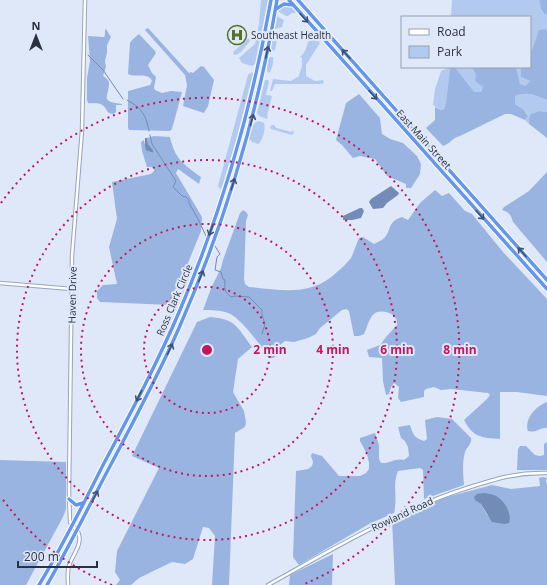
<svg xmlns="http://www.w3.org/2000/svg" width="547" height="585" font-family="'Open Sans',sans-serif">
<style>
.green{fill:#b3caf0}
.forest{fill:#9ab4e2;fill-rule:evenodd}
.water{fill:#728bb7}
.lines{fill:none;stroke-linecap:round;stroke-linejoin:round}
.stream{stroke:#728bb7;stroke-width:1}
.minor-casing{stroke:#95a4bf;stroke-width:4.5}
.highway-casing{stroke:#fff;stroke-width:5.5}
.minor{stroke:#fff;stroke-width:2.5}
.highway{stroke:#6596ed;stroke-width:3.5}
.oneway{stroke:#3d5072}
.ring{fill:none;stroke:#c2185b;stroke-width:2;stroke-dasharray:2 4}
.labels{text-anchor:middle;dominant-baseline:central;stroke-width:4;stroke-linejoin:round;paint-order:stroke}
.poi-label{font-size:10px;fill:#2c323d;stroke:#dee8f9;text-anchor:start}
.street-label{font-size:10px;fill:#2c323d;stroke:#dee8f9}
.centre{fill:#c2185b;stroke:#dee8f9;stroke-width:2}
.ring-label{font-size:12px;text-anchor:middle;font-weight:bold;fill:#c2185b;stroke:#dee8f9;stroke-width:4;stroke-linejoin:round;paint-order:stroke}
</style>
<rect width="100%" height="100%" fill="#dee8f9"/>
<g class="green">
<polygon points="261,0 268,0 255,64 252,66 242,63 239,58 255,44 259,24"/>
<polygon points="452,0 539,0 541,9 545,15 547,14 547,31 545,29 537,36 530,55 530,17 451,17"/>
<polygon points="283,5 291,6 296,13 292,13 288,16 286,16 278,11"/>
<polygon points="277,16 284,20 282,27 275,29"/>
<polygon points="276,33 278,35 275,50 273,51 271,47 274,34"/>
<path d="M 312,35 L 315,36 L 320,43 L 306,65 L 306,76 L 315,81 L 323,80 L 324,83 L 321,84 L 275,84 L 272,91 L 270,91 L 273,79 L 291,81 L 297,77 L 298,78 L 302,66 L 302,58 L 300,57 C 308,51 306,42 312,35 Z"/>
<polygon points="249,38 250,41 241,52 236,55 234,55 233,52"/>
<path d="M 270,57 L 273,57 C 274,61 272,70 269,73 L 267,71 L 268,60 Z"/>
<polygon points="450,67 472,67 475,70 479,84 483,87 481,92 474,92 446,105 444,109 441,110 433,105 435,89 441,71"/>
<polygon points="516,67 521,67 521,77 530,81 525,86 520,85"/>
<polygon points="252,72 253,74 236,140 222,187 220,189 218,186 248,75"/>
<polygon points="265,80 268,80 269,82 266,95 272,96 267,116 268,117 267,119 259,116 257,113"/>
<polygon points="523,93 537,95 547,100 547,112 540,111 529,119 529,124 525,120 528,115 524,110 515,104 515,96"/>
<path d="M 259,121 L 264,123 C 266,128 263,141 258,144 L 252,142 L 249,139 L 254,123 Z"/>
<polygon points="272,125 274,125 276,128 292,132 293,130 294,133 292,135 271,129 270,127"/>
</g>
<g class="forest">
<polygon points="539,0 547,0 547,14 545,15 541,9"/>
<polygon points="148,28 189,73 191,72 193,73 201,66 204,67 214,80 208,106 204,113 183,106 187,85 185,75 145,30 146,29"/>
<path d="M 106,29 L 111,37 L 107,45 L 107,53 L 105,61 L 106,67 L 103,76 C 104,76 108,80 108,80 C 112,87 103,98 109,101 C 112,103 118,103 122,104 L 122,105 L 116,105 L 116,112 L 113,114 L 109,113 C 106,110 105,106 102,105 C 98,102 92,104 88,103 L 87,100 L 87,78 L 90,61 L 88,36 L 104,37 L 105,35 L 105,30 Z"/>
<path d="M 546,29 L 547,31 L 547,100 C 536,95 526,91 515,96 L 515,104 L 524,110 L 528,116 L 525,120 L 511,114 L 505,114 L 460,136 C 453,137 450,144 443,146 L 426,128 L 435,120 L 435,107 L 441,110 L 444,109 L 446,104 L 450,70 L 452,67 L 456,69 L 474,92 L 481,92 L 483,87 L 475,81 L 476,74 L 472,67 L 493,67 L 494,68 L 516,67 L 520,84 L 525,86 L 530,81 L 521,77 L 521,67 L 530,67 L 530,55 L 539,30 Z"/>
<path d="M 139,34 L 155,51 L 156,53 L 148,65 L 152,73 L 156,77 L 154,88 L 155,90 L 162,93 L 171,91 L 182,92 L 172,129 L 170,131 L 129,130 L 128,128 L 128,91 L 150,85 L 152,81 C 148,72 135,78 128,74 L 130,43 L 132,40 Z"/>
<polygon points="359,94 380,118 382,134 390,139 403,143 417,156 421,164 420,174 411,188 406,188 406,184 387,176 375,159 360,156 353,158 342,145 336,140 346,103"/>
<polygon points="540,111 547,112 547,138 529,124 529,119 531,114"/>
<path d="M 154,136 L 170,137 C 175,159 183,164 201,177 L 199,184 L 178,169 L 176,173 L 202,217 L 201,231 L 171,305 L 100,302 L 97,298 L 97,291 L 103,285 L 117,284 L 109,247 L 117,219 L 112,182 L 151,174 L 154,171 L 154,167 L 147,167 L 142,151 L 141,142 L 144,140 C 145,147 147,151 153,153 L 153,150 L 148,144 L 147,138 Z"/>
<path d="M 547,172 L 547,262 L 513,222 C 511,215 509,212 502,210 L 504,207 L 529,191 Z"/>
<path d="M 435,190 L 442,196 L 449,193 L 465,211 L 472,214 L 503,252 L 547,299 L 547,396 L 517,392 L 500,392 L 500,439 C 481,438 473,437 464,420 L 487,399 L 490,395 L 488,393 L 451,389 L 441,390 L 434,387 L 426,389 L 424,391 L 424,397 L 401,402 L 398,398 L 399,387 L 394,383 L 391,387 L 389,394 L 386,395 L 383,381 L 382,358 L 369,357 L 367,350 L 380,345 L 386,337 L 397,325 C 397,325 397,320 396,319 C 393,312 380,309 374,314 C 369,318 367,328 364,334 L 359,336 L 354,336 L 349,311 L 346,309 L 342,310 L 320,328 L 316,334 L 308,338 L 294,342 L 285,341 L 280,345 L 276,356 L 273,358 L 269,358 C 265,355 265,352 262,348 C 256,339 238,316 228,313 C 220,310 211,310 203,310 L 212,286 L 221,268 L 223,260 L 240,213 L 243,210 L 246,212 L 248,215 L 246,221 L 244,279 L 245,284 L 249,287 C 282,290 311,297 337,272 C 342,268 347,263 351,258 C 354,252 356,245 359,238 L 363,237 L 374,244 C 377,242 381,241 383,239 C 392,232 386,222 402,217 L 408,220 L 420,203 Z"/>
<path d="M 210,317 C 236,319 237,327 252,347 L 238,359 L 233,392 L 244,411 L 246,422 L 245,427 L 235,433 L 229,585 L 212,585 L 215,536 L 209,528 L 203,527 L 193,559 L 185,564 L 172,562 L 139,578 L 131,585 L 116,585 L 120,580 L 115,572 L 117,551 L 159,468 L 132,456 L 197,322 Z"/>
<path d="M 547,402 L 547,428 C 540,427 537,433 528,431 C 524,419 536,406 547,402 Z"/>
<path d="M 437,417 L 452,419 L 471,438 C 472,444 467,447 465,452 C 462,463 463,474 464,485 L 424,499 L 423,470 L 420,468 L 398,471 C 392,485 398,497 394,513 L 369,524 L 299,565 L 293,557 L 296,471 L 308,469 L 312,466 L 313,462 L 311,456 L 312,453 L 322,456 L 339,476 L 360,476 L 366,473 L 369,469 L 369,463 L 367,454 L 360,441 L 360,438 L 375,433 L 379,445 L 379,459 L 381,463 C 390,464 394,458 404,460 L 409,456 L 408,447 L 405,441 L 401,438 L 398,427 L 410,425 C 413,434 414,438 424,441 L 427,439 L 425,420 Z"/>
<polygon points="547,442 547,470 517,470 518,449 520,446 526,446 535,455 540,456 544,455 544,444"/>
<polygon points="0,460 66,462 66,509 63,517 26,585 0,585"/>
<path d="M 543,477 L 547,478 L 546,480 L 547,485 L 547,585 L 395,585 L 392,519 L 447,497 L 492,485 L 511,489 L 540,486 L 539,478 ZM 478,501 L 509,523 L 487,515 L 481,504 Z"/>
<polygon points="333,554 332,585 289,585 290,575"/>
</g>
<g class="water">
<polygon points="145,138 147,138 148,144 153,150 153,153 146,150 145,146"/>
<polygon points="391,186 399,193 398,195 387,203 383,208 373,209 369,202 371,199"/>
<polygon points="360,208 362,208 364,211 361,218 352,220 343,220 343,216"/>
<path d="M 484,493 C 489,494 495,494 499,498 C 506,503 512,515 509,523 L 504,524 L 492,522 L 481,504 L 475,500 L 474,497 L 477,494 Z"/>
</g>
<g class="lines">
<g class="stream">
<polyline points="88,55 103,70 123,99"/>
<path d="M 127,100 C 142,108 146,115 149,131"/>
<polyline points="150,135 152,144 176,181 173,187 182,196 186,197 189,200 189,203 198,219 206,236"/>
<path d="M 215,246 L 220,254 L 217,257 L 215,270 L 221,272 L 223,279 L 225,280 C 225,289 223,290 231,297 L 235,296 L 249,297 L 262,310 L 262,315 L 265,324 L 262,334"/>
</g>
<defs>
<g id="minor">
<polyline points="0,283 72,289"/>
<path d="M 68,585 C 68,579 67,572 69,566 C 72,556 82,545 79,535 C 78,529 72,528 70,522 L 69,492 L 72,256 L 82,130 L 85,0"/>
<path d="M 268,585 C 333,549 396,511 467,488 C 495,479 517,472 547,473"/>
</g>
<g id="highway">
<polyline points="289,0 547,289"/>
<polyline points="298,0 547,280"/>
<polyline points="276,9 284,4 293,5"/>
<polyline points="69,499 76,505 83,503"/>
<path d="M 39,585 C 62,547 82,507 102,467 C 129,416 157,364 180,310 C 222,211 252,107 271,0"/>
<path d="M 47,585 C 69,547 88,508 108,470 C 133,423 158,376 179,328 C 225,223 258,113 277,0"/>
</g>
</defs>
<use href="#minor" class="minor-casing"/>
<use href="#highway" class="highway-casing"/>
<use href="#minor" class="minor"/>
<use href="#highway" class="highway"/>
</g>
<defs><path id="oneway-shaft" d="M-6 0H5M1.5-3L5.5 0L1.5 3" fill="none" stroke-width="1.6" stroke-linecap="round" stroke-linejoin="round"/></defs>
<g class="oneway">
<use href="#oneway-shaft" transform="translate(304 18) rotate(48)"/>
<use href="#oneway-shaft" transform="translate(267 52) rotate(-78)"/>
<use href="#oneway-shaft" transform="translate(346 54) rotate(-132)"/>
<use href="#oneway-shaft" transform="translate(373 95) rotate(48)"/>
<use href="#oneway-shaft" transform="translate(252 120) rotate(-75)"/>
<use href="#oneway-shaft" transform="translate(233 184) rotate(-72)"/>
<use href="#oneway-shaft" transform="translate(480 215) rotate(48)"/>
<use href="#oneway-shaft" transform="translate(211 230) rotate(110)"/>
<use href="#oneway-shaft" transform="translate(522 252) rotate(-132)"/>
<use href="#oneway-shaft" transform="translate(201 276) rotate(-68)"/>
<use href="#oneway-shaft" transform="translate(170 349) rotate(-65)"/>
<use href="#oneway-shaft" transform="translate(139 396) rotate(117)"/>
<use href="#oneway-shaft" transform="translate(95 496) rotate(-62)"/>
</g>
<g class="ring">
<circle cx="207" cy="350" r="63"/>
<circle cx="207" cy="350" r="126"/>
<circle cx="207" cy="350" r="190"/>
<path d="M112 585A253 253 0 0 1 1 497M1 203A253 253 0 1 1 302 585"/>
</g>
<defs>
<symbol id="hospital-ring" viewBox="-11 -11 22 22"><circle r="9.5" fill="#dee8f9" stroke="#557125" stroke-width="1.5"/><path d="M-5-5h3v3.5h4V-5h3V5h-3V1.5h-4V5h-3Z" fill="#557125"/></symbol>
</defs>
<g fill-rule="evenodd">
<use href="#hospital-ring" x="226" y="24" width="22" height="22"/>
</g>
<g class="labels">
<g class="poi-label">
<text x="251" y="35">Southeast Health</text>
</g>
<g class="street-label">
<text transform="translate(424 139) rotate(48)">East Main Street</text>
<text transform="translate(72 295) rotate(-89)">Haven Drive</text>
<text transform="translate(174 300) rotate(-67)">Ross Clark Circle</text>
<text transform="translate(402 514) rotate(-25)">Rowland Road</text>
</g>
</g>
<circle cx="207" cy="350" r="6" class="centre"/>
<g class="ring-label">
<text x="270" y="354">2 min</text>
<text x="333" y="354">4 min</text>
<text x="397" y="354">6 min</text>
<text x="460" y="354">8 min</text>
</g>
<rect x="401" y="16" width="130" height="52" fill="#dee8f9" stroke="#979fae"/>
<rect x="409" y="29" width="20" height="6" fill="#ffffff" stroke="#979fae"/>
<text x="437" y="36" font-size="12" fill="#2c323d">Road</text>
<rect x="409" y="46" width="20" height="12" fill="#b3caf0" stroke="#979fae"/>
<text x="437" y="56" font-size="12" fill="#2c323d">Park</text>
<g transform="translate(36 36)" stroke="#dee8f9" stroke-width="3" paint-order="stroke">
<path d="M0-3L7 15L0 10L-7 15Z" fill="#2c323d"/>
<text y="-6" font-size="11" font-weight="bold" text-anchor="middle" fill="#2c323d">N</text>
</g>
<path d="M18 561v6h79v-6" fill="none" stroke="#2c323d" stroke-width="2"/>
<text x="24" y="561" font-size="12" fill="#2c323d" stroke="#dee8f9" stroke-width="3" paint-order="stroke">200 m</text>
</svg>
